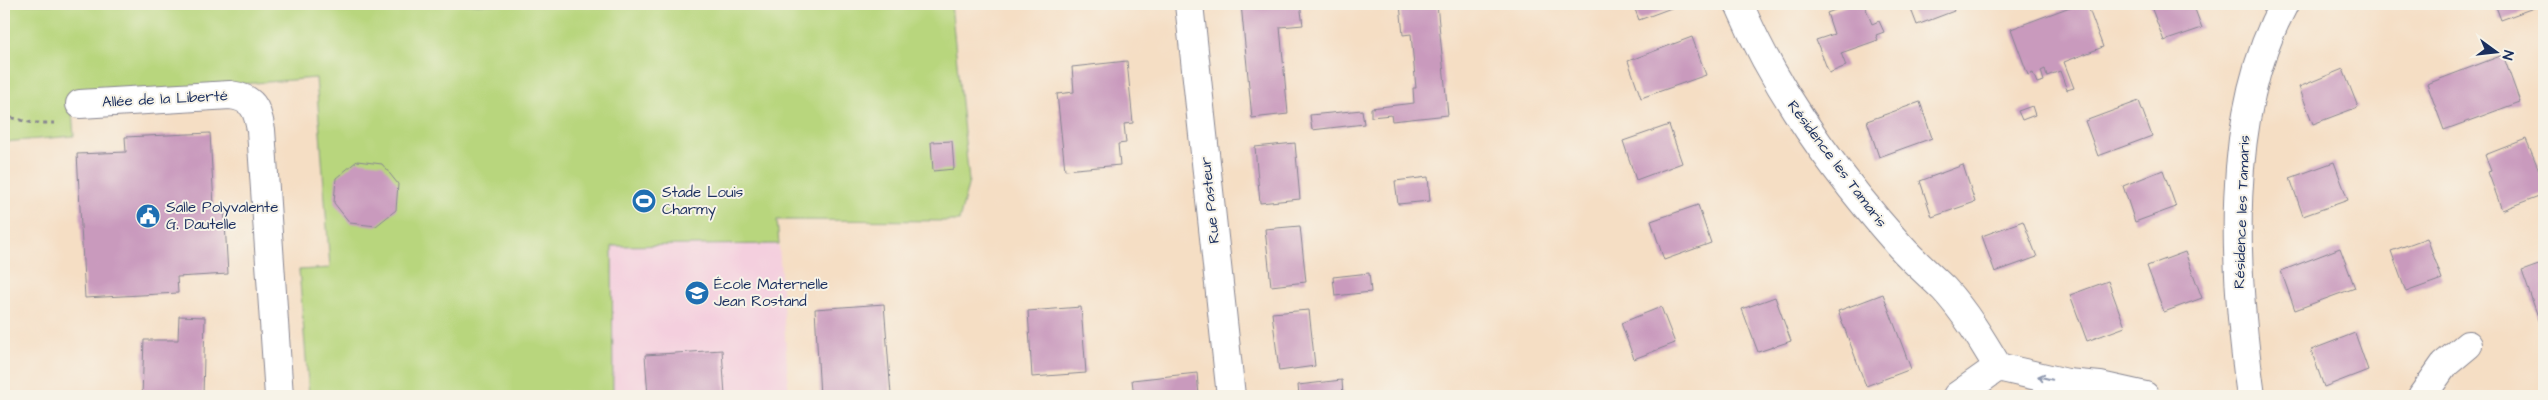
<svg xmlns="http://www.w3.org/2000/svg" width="2548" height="400" font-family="'Architects Daughter',sans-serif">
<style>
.built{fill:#f4cfde}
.green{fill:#b8d67d;stroke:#6a826e}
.building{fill:#c99abd}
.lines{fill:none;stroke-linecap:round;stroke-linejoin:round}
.minor-casing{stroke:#888691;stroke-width:30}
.tertiary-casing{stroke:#888691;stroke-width:30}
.path{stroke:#888691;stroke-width:3;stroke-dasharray:4 4;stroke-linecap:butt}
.minor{stroke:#fff;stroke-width:28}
.tertiary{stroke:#fff;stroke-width:28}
.oneway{stroke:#8d97ae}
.labels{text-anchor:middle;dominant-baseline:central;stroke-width:4;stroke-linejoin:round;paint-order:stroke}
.street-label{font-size:15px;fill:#1b2f5e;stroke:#f7f3e8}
.poi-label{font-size:15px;fill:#1b2f5e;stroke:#f7f3e8;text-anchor:start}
</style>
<rect width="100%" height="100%" fill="#f7f3e8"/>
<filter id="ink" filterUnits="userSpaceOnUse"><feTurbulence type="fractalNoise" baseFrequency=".02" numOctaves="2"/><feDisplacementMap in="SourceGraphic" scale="10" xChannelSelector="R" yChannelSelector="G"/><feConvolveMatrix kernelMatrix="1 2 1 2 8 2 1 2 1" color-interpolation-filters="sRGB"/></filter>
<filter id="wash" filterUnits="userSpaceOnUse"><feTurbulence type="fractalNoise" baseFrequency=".0096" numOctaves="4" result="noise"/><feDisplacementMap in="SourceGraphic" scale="20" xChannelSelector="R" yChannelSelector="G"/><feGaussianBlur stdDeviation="1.12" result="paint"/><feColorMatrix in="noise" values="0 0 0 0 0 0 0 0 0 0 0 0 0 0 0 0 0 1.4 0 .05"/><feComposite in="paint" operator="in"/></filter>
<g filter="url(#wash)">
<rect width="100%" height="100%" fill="#f5dec4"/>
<polygon class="built" points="779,244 789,396 613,396 611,246"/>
<polygon class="green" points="4,4 951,4 969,181 959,221 777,220 779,244 612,246 613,396 309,396 299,270 330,268 316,78 71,98 74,136 4,142"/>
<g id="blocks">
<g class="building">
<polygon points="1241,4 1300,4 1303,25 1280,27 1288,114 1252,118"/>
<polygon points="1400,4 1437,4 1448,115 1392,121 1391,115 1371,117 1371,108 1414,103 1413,88 1416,88 1411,34 1403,35"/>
<polygon points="1633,4 1682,4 1639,20"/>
<polygon points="1851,4 1864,4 1872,24 1879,21 1884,32 1876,35 1878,40 1841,53 1846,66 1829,73 1816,40 1834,34 1827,13"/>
<polygon points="1909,4 1951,4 1954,11 1917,25"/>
<polygon points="2078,4 2087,4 2103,47 2064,62 2074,88 2067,90 2060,71 2047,76 2045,69 2041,71 2044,81 2037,83 2033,73 2028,75 2011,29"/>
<polygon points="2150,4 2193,4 2202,28 2164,41"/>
<polygon points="2495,4 2544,4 2501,20"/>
<polygon points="1692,37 1706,75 1641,98 1628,61"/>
<polygon points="2503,55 2520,102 2444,130 2427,84"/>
<polygon points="1127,61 1133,123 1124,124 1126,143 1118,144 1120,165 1065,170 1057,94 1074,92 1072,67"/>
<polygon points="2343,69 2358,107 2313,124 2299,87"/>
<polygon points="2139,101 2152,136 2098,156 2085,121"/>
<polygon points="1920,102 1932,138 1879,157 1867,121"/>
<polygon points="2032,106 2035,115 2022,120 2018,111"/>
<polygon points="1362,110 1364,124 1312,130 1310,115"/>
<polygon points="1669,125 1682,163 1636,180 1623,141"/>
<polygon points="210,133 214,206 224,206 228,274 177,277 178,293 85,298 77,154 126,152 125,137"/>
<polygon points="2526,139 2544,182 2544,194 2502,210 2488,172 2491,171 2485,155"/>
<polygon points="952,141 954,169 933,171 931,142"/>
<polygon points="1295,143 1300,199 1260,203 1255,147"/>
<polygon points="357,161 382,164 398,184 396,210 376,226 350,223 334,203 336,178"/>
<polygon points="2334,162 2348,200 2303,216 2290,178"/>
<polygon points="1963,165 1975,202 1932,217 1920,181"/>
<polygon points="2163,170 2176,207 2135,222 2123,186"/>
<polygon points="1428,177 1430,201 1398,204 1395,181"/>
<polygon points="1698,205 1711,243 1664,260 1651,221"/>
<polygon points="2023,221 2037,257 1995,272 1982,236"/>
<polygon points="1300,226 1306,282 1271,286 1265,229"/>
<polygon points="2427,238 2442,279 2406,292 2391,251"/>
<polygon points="2340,248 2355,288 2295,310 2281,271"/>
<polygon points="2185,252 2202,298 2164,312 2147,266"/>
<polygon points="2544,263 2544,334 2522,271"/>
<polygon points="1369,273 1371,292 1335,296 1333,277"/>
<polygon points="2108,281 2125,327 2087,341 2070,295"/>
<polygon points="1883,294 1911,369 1866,386 1838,311"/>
<polygon points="1775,297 1791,341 1758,352 1742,309"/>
<polygon points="884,304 891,395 820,396 815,309"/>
<polygon points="1081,307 1086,373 1032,377 1028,311"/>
<polygon points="1661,307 1675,343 1634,359 1621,323"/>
<polygon points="1309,310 1315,366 1279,371 1272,313"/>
<polygon points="179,316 205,317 203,396 142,396 144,340 178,340"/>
<polygon points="2355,333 2368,370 2324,387 2311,350"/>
<polygon points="722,350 725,396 648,396 645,355"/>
<polygon points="1197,373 1199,396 1134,396 1132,380"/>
<polygon points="1342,380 1343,396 1299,396 1298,385"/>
</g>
</g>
</g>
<g filter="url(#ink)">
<use href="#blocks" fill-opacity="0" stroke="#888691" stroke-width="1"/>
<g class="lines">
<defs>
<g id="minor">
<path d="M 1739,4 C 1777,94 1836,174 1900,246 C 1914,262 1930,275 1944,289 C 1965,312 1982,340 1998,367 L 2067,383 L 2100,386 L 2145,396"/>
<path d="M 80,104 L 230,95 C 253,98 257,108 261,130 L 279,396"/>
<polyline points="1957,396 1998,367"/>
<path d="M 2251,396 C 2234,274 2223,116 2284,4"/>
<polyline points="2422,396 2444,365 2468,345"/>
</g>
<polyline id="tertiary" points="1189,4 1231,396"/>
</defs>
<use href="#minor" class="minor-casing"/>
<use href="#tertiary" class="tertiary-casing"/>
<polyline class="path" points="4,116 33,123 55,123"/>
<use href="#minor" class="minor"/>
<use href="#tertiary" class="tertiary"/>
</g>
<defs><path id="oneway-shaft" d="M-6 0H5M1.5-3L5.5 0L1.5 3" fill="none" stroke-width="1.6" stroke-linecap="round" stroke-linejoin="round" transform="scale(1.25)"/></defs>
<use class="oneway" href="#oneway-shaft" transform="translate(2045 378) rotate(-166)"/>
</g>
<defs>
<symbol id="stadium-disc" viewBox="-11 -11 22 22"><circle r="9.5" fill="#1f6fb2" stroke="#f7f3e8"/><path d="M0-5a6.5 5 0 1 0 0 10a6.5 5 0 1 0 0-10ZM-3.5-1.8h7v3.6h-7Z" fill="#fff"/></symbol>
<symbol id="civic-disc" viewBox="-11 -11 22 22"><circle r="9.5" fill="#1f6fb2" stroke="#f7f3e8"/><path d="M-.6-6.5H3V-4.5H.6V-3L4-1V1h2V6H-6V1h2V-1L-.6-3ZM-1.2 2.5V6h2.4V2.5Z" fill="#fff"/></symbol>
<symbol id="school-disc" viewBox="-11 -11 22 22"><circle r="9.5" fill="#1f6fb2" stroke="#f7f3e8"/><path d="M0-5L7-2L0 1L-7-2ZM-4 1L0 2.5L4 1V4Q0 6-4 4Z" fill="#fff"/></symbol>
</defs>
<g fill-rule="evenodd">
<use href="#stadium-disc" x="630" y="187" width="28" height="28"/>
<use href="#civic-disc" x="134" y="202" width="28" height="28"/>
<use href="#school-disc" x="683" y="279" width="28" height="28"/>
</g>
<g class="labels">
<g class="street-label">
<text transform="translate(165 99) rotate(-3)">Allée de la Liberté</text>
<text transform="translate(1837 164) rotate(53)">Résidence les Tamaris</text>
<text transform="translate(1210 200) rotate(-96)">Rue Pasteur</text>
<text transform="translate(2242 212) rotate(-88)">Résidence les Tamaris</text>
</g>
<g class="poi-label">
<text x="662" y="192">Stade Louis<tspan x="662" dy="17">Charmy</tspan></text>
<text x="166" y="207">Salle Polyvalente<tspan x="166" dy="17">G. Dautelle</tspan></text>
<text x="714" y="284">École Maternelle<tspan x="714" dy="17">Jean Rostand</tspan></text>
</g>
</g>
<rect width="2548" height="400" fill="none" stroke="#f7f3e8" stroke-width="20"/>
<g transform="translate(2496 52) rotate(105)" stroke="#f7f3e8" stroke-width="4" paint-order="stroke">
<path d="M0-4L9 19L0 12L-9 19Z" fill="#1b2f5e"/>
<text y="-8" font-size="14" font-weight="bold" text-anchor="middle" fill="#1b2f5e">N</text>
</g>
</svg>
